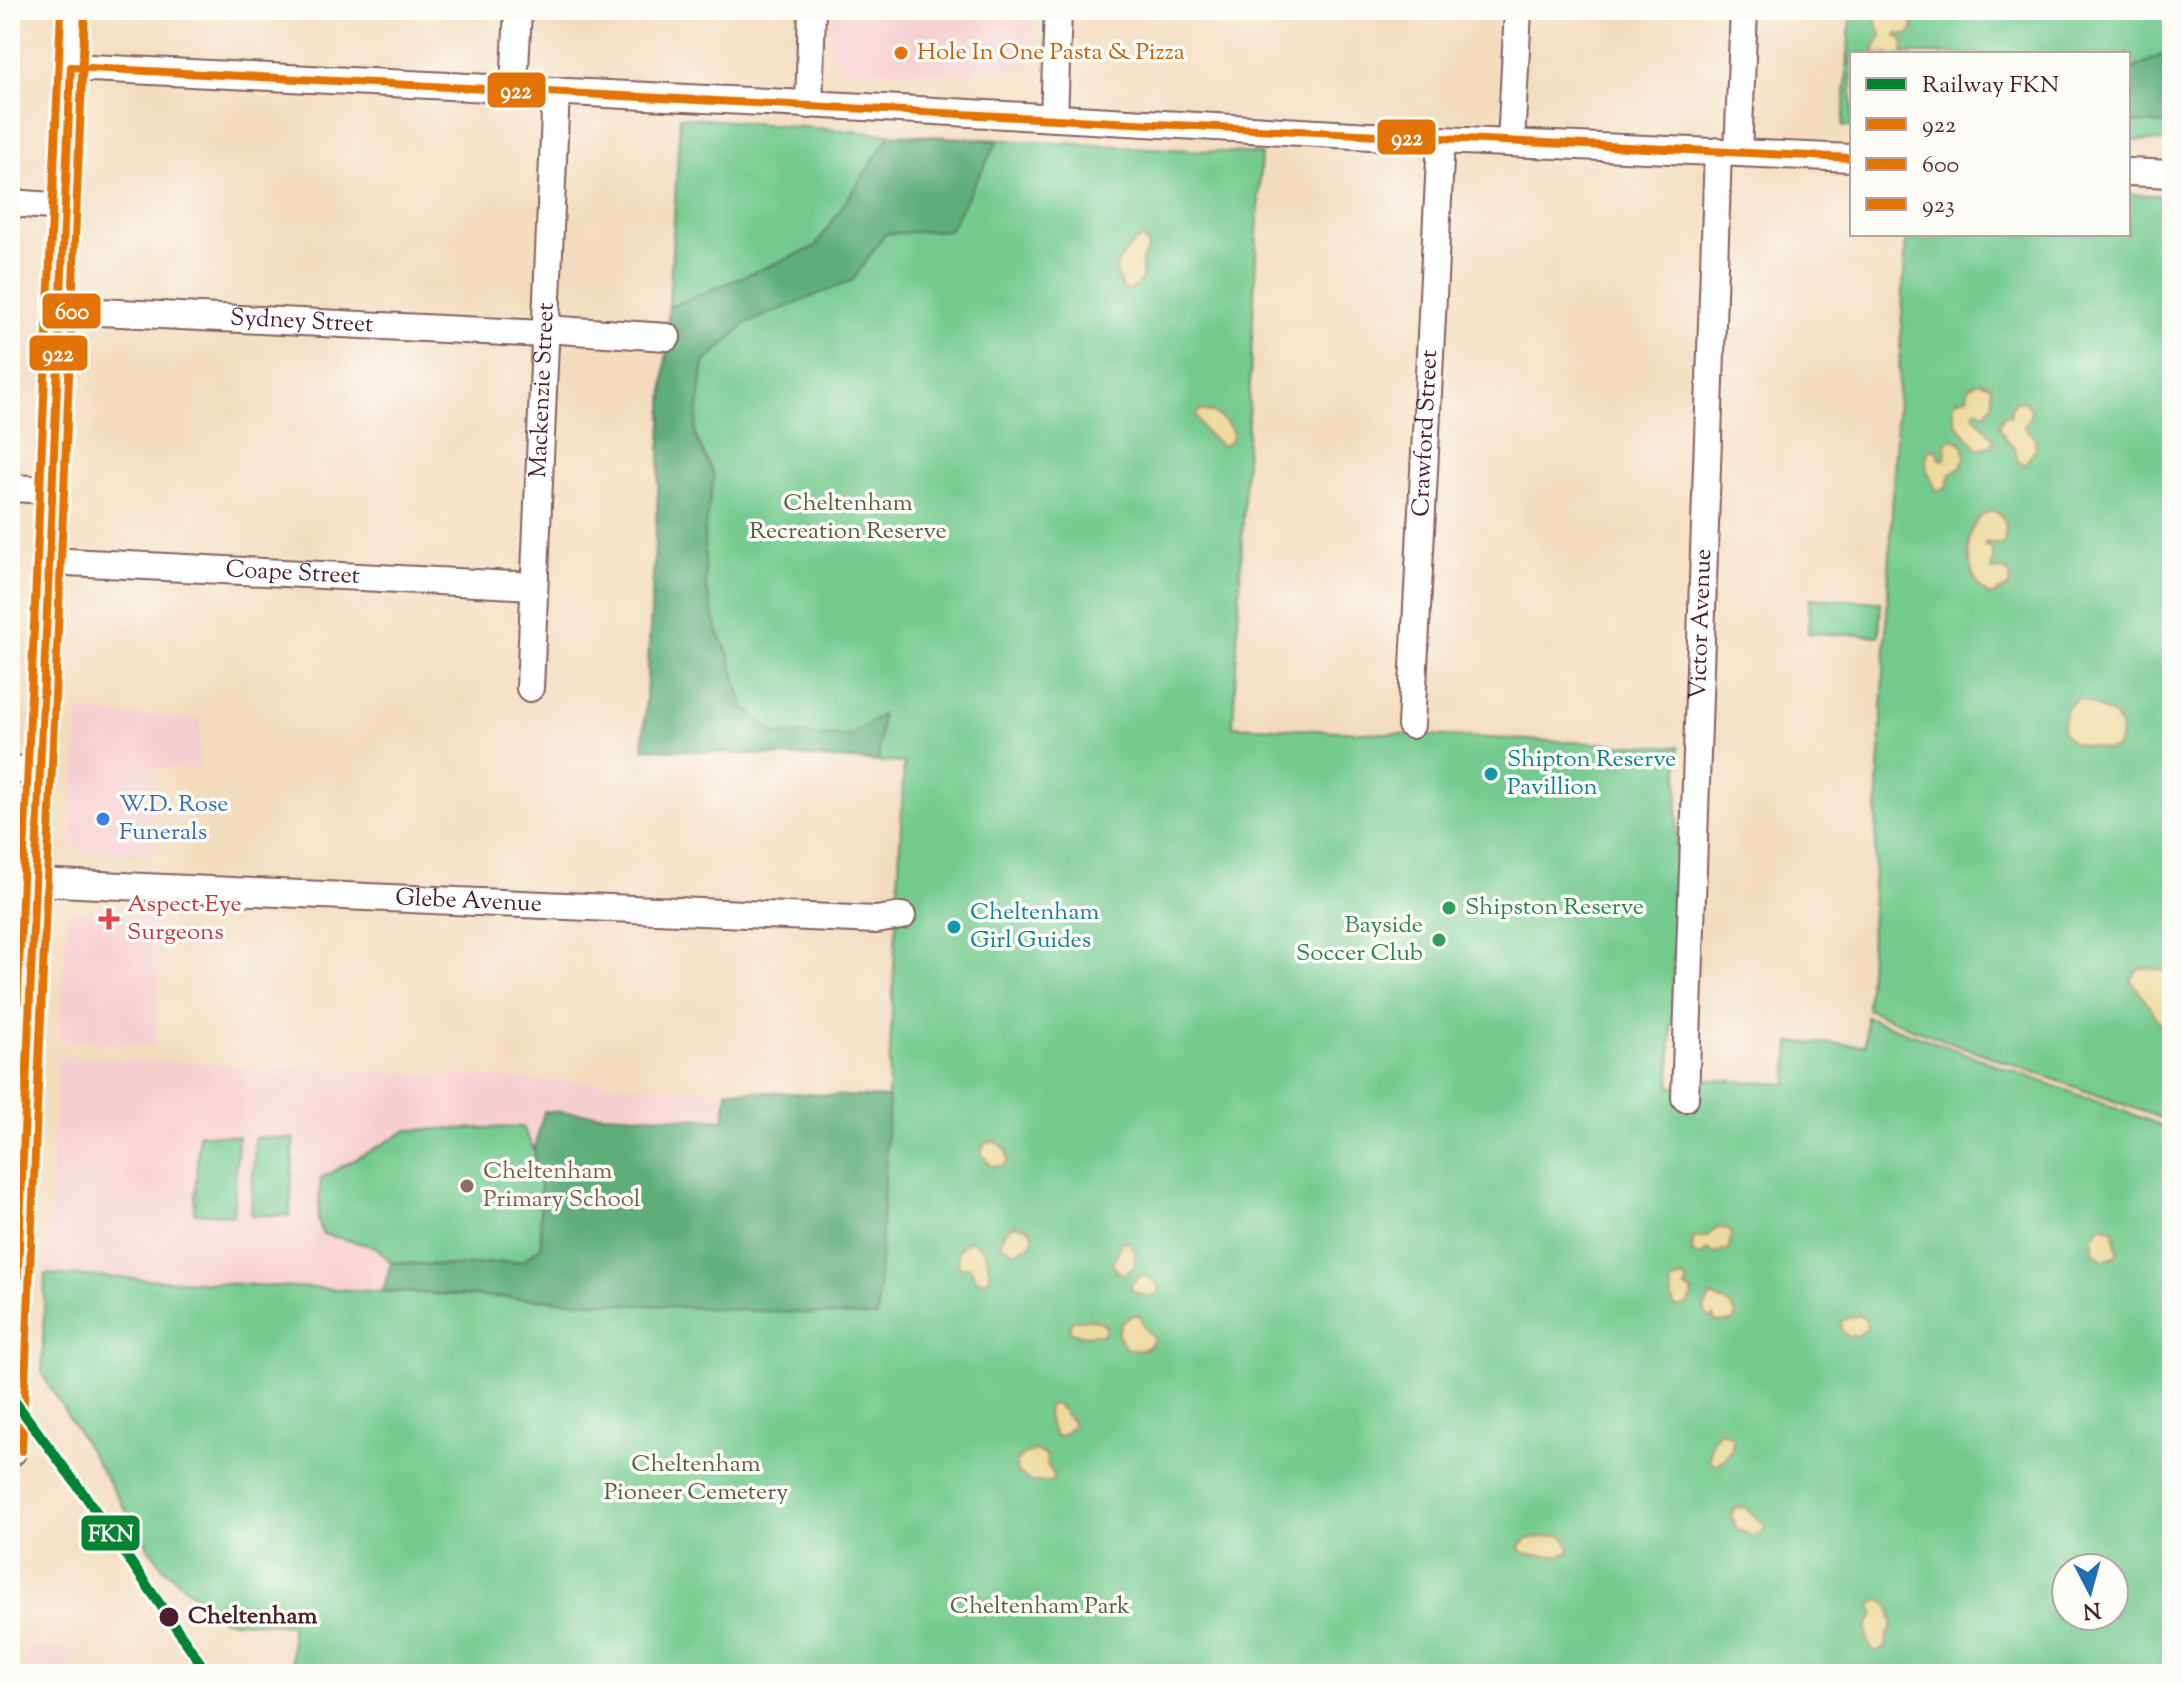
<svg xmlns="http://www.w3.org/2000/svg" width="2182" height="1684" font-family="'Sorts Mill Goudy',serif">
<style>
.built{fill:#f7cfd1}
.green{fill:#74ca8f;stroke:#5f745d;stroke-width:2;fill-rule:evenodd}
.forest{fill:#5fae7a;stroke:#546652;stroke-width:2}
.sand{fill:#eeda9e;stroke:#9c7c64;stroke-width:2}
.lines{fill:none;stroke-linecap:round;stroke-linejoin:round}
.minor-casing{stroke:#85615e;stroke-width:30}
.major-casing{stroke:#85615e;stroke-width:36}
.minor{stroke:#fff;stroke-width:26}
.major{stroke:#fff;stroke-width:32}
.bus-1-casing{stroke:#fdfcf7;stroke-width:14}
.bus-2-casing{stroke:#fdfcf7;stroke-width:14}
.bus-3-casing{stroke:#fdfcf7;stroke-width:14}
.bus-1{stroke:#e47306;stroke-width:8}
.bus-2{stroke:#e47306;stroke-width:8}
.bus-3{stroke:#e47306;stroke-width:8}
.rail-1-casing{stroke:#fdfcf7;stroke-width:16}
.rail-1{stroke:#028430;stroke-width:10}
.food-dot{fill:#e8710a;stroke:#fdfcf7;stroke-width:3}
.culture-dot{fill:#0f9aa8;stroke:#fdfcf7;stroke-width:3}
.shop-dot{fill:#3f7fe0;stroke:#fdfcf7;stroke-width:3}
.leisure-dot{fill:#2e9e5b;stroke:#fdfcf7;stroke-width:3}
.health-dot{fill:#e0444e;stroke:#fdfcf7;stroke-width:3}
.education-dot{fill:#8d6e63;stroke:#fdfcf7;stroke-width:3}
.stop-dot{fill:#4a1f2b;stroke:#fdfcf7;stroke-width:3}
.labels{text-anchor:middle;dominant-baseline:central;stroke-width:7;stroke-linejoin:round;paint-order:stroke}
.food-label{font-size:24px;fill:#c56008;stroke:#fdfcf7;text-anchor:start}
.street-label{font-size:24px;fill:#4a1f2b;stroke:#fdfcf7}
.park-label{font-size:24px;fill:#595b4e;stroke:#fdfcf7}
.culture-label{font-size:24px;fill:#0d838f;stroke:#fdfcf7;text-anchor:start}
.shop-label{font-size:24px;fill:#366cbe;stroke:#fdfcf7;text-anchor:start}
.health-label{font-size:24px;fill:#be3a42;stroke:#fdfcf7;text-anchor:start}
.leisure-label{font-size:24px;fill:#27864d;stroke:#fdfcf7;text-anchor:start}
.education-label{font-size:24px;fill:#785e54;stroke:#fdfcf7;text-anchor:start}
.stop-label{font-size:24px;font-weight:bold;fill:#4a1f2b;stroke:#fdfcf7;text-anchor:start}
.line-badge{stroke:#fdfcf7;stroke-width:3}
.badge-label{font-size:22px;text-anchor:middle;font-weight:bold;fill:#fff}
</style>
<rect width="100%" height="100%" fill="#fdfcf7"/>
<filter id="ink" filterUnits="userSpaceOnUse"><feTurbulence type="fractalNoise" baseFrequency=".0125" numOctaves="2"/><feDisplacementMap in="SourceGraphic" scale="16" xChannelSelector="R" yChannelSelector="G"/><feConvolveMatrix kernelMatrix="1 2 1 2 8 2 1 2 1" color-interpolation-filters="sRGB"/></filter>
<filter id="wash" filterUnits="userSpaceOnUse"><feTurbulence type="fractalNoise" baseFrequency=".006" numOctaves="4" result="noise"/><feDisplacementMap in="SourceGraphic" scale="32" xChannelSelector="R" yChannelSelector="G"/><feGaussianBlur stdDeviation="1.8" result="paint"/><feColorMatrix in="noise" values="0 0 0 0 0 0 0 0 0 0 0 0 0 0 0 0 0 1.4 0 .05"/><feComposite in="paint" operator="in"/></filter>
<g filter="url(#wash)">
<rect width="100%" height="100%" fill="#f3dcbd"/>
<g class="built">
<polygon points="832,10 1034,10 1031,70 972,67 973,75 840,68 839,60 830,57"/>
<polygon points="77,712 202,719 199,769 153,768 151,855 78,852 71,838"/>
<polygon points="68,911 159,914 155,1046 59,1040"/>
<polygon points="67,1056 889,1098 877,1317 45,1274 58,1061"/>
<polygon points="26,1647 81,1650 81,1651 60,1674 25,1674"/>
</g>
<g class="green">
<polygon points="1851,10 2172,10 2172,142 2128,140 2128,54 1852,54 1852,127 1843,127"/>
<path d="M 680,117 L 875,133 L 1261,154 L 1233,726 L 1679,747 L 1670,1088 L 1697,1079 L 1787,1084 L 1790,1042 L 1865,1045 L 1866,1017 L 2172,1129 L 2172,1537 L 2167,1674 L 288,1674 L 292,1668 L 291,1625 L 222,1620 L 163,1567 L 151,1551 L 42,1374 L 45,1274 L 877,1317 L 904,763 L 643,748 ZM 2066,1568 L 2114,1568 L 2114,1616 L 2066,1616 Z"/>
<polygon points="2128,194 2172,196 2172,1122 1914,1029 1867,1009 1906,234 2128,234"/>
<polygon points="1810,598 1881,602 1879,636 1808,633"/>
<polygon points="523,1127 534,1150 540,1170 541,1247 522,1261 452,1266 391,1262 376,1247 322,1234 318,1220 321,1178 408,1130"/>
<polygon points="199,1134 238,1136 233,1215 194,1213"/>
<polygon points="255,1137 294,1139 290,1216 251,1215"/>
</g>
<g class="forest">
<polygon points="2172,50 2172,124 2128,123 2128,71"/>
<polygon points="891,134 998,141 949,230 885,234 853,280 747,323 704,363 695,435 714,476 704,534 706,587 718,632 730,657 743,706 775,734 851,736 882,714 878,761 643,748 669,307 815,247"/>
<polygon points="727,1090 889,1098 877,1317 383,1291 391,1262 454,1266 522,1261 541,1247 540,1186 534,1150 544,1111 724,1120"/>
</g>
<g class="sand">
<polygon points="1872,10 1910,10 1913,30 1909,35 1897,34 1896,36 1904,41 1903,54 1873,54 1881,35"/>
<path d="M 1143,238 L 1149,248 L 1142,260 L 1142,279 L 1132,290 L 1123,290 C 1120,284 1116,276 1116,269 C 1117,260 1134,240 1143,238 Z"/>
<polygon points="1979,381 1991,385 1993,403 1986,413 1976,409 1974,415 1995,440 1990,446 1978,449 1956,424 1953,405 1958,399 1967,397 1969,387"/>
<path d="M 2023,401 C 2037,411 2029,416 2024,428 L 2035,437 L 2036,448 L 2024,465 L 2017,460 L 2015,447 L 2006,440 L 1999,426 L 2003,416 L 2011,415 L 2011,407 L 2015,402 Z"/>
<path d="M 1202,410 C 1215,412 1232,423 1233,436 L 1229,443 L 1221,446 L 1204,431 L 1196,416 L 1199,411 Z"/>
<path d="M 1952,439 L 1962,443 L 1966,456 L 1961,466 L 1952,473 L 1945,489 L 1936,490 C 1930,475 1922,466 1929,450 L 1937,449 L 1940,459 L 1944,460 L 1946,453 L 1945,444 Z"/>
<path d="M 1993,511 C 2009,515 2007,533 2003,545 L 1986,542 L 1984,546 L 1991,547 C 1996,557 1991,561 1991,571 L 2004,570 L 2011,575 L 2009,587 L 1991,596 C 1963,586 1958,516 1993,511 Z"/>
<path d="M 2080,699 C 2093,703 2100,711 2113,714 C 2123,728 2123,734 2116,749 L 2106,750 L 2071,742 L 2062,730 L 2066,707 Z"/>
<polygon points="2147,968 2165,971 2170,978 2166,987 2172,988 2172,1040 2131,980 2137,970"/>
<polygon points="993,1140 1006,1149 1008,1161 1004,1166 991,1166 981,1154 984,1143"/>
<polygon points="1015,1225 1027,1227 1034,1235 1030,1245 1015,1252 1000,1244 1005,1232"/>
<polygon points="2101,1225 2114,1230 2117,1255 2107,1260 2102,1260 2093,1250 2093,1236"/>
<polygon points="1717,1227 1727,1229 1731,1234 1729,1249 1715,1254 1708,1249 1701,1256 1692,1253 1693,1238 1707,1237"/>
<path d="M 970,1241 C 987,1245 989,1263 990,1277 L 985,1281 L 976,1280 L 970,1267 L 959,1267 C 956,1253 957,1246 970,1241 Z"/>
<polygon points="1123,1241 1131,1243 1135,1252 1134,1268 1124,1274 1117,1271 1112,1263"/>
<polygon points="1142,1275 1154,1281 1159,1289 1155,1295 1148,1297 1131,1290 1131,1283"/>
<polygon points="1681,1277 1688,1281 1685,1288 1692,1292 1693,1296 1688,1305 1678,1308 1673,1305 1670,1283"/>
<polygon points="1711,1296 1727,1303 1735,1311 1736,1317 1732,1322 1715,1323 1714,1316 1710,1319 1707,1317 1704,1309"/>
<path d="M 1133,1315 L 1140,1316 L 1144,1327 L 1154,1339 C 1148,1350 1137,1353 1125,1348 L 1118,1334 L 1121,1323 Z"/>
<polygon points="1860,1315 1866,1318 1867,1328 1858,1335 1848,1337 1841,1330 1842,1320"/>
<polygon points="1093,1319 1103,1323 1106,1327 1104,1334 1080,1335 1070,1331 1070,1323 1073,1320"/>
<path d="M 1051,1404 L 1057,1405 L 1072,1421 L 1072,1426 L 1062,1436 L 1056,1436 C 1050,1427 1045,1417 1048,1407 Z"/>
<path d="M 1720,1431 L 1732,1436 C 1735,1450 1727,1460 1714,1465 L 1709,1459 L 1712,1442 Z"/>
<polygon points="1036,1451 1046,1455 1048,1466 1054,1475 1051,1482 1032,1482 1016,1472 1016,1462 1024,1455"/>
<polygon points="1744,1507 1765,1525 1762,1533 1752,1536 1736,1529 1731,1515 1736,1508"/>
<path d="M 1559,1535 L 1565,1537 L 1570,1548 L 1568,1553 C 1554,1558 1537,1556 1522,1552 L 1520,1546 L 1528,1539 Z"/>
<path d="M 1883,1600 L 1890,1607 L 1893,1625 L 1887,1636 L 1886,1647 L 1877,1652 L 1872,1650 C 1865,1636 1865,1625 1875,1614 L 1871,1606 L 1874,1602 Z"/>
</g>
</g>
<g filter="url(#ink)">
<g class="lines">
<defs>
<g id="minor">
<polyline points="71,67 865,107 1441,140 1852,158"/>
<polyline points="514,89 518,10"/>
<polyline points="809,105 812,10"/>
<polyline points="1054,118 1058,10"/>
<polyline points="1511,143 1518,10"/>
<polyline points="1738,152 1744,10"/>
<polyline points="2128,172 2172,174"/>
<polyline points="10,203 65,207"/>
<path id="s1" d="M 60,310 L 544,334"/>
<polyline points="544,329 667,337"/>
<polyline points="10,488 52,490"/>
<path id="s2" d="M 49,561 L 534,586"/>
<path id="s3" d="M 530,688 L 556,91"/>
<path id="s4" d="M 1411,725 L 1441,140"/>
<polyline points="10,769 40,771"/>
<path id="s5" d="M 35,882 L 876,920 L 902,916"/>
<path id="s6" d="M 1685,1098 L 1718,151"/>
</g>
<polyline id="major" points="10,1450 73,10"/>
</defs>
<use href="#minor" class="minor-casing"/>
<use href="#major" class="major-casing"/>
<use href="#minor" class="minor"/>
<use href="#major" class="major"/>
<defs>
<g id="bus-1">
<path d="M 71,67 C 665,97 1258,132 1852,158"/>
<polyline points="10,1450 71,67"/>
</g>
<polyline id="bus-2" points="22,1451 85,11"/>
<polyline id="bus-3" points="10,1175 61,10"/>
</defs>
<use href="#bus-1" class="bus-1-casing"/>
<use href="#bus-2" class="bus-2-casing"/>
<use href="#bus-3" class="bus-3-casing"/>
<use href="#bus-1" class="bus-1"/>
<use href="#bus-2" class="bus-2"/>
<use href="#bus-3" class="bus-3"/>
<defs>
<polyline id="rail-1" points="10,1395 86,1497 208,1674"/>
</defs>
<use href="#rail-1" class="rail-1-casing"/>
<use href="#rail-1" class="rail-1"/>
</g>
</g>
<circle class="food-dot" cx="901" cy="53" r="8"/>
<g class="culture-dot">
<circle cx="1491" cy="774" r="8"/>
<circle cx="954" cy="927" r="8"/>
</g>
<circle class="shop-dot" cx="103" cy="819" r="8"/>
<g class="leisure-dot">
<circle cx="1449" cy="908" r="8"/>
<circle cx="1439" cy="940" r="8"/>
</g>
<path class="health-dot" d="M105 907h8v8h8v8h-8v8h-8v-8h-8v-8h8z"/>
<circle class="education-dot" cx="467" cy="1186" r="8"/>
<circle class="stop-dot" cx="169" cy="1617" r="11"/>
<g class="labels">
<g class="food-label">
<text x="917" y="53">Hole In One Pasta &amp; Pizza</text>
</g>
<g class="street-label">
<text stroke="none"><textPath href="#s1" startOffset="242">Sydney Street</textPath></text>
<text stroke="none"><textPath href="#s3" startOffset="298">Mackenzie Street</textPath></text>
<text stroke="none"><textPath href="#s4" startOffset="292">Crawford Street</textPath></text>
<text stroke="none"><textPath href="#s2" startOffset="244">Coape Street</textPath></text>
<text stroke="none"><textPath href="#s6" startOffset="474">Victor Avenue</textPath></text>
<text stroke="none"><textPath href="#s5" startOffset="434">Glebe Avenue</textPath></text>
</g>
<g class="park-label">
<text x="848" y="504">Cheltenham<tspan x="848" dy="28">Recreation Reserve</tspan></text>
<text x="696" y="1465">Cheltenham<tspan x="696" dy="28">Pioneer Cemetery</tspan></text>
<text x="1040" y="1607">Cheltenham Park</text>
</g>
<g class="culture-label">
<text x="1507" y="760">Shipton Reserve<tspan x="1507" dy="28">Pavillion</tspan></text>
<text x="970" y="913">Cheltenham<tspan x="970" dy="28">Girl Guides</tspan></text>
</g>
<g class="shop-label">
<text x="119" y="805">W.D. Rose<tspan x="119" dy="28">Funerals</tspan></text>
</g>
<g class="health-label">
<text x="127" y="905">Aspect Eye<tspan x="127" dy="28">Surgeons</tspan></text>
</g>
<g class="leisure-label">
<text x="1465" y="908">Shipston Reserve</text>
<text x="1423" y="926" text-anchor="end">Bayside<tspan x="1423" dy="28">Soccer Club</tspan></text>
</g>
<g class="education-label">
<text x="483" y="1172">Cheltenham<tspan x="483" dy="28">Primary School</tspan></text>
</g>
<g class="stop-label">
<text x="188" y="1617">Cheltenham</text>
</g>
</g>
<g class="line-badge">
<rect x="486" y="71" width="61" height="38" rx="8" fill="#e47306"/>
<rect x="1376" y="118" width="61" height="38" rx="8" fill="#e47306"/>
<rect x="41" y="292" width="61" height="38" rx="8" fill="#e47306"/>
<rect x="28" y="334" width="61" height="38" rx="8" fill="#e47306"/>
<rect x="80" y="1514" width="61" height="38" rx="8" fill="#028430"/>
</g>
<g class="badge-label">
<text x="516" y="98">922</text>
<text x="1407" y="145">922</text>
<text x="72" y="319">600</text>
<text x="58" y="361">922</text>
<text x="111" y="1541">FKN</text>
</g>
<rect width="2182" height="1684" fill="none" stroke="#fdfcf7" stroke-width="40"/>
<rect x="1850" y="52" width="280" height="184" fill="#fdfcf7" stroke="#b5a4a5" stroke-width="2"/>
<rect x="1866" y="78" width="40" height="12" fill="#028430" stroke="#b5a4a5" stroke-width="2"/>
<text x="1922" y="92" font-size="24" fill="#4a1f2b">Railway FKN</text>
<rect x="1866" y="118" width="40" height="12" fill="#e47306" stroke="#b5a4a5" stroke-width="2"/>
<text x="1922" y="132" font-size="24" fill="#4a1f2b">922</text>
<rect x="1866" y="158" width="40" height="12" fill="#e47306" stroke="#b5a4a5" stroke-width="2"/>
<text x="1922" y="172" font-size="24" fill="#4a1f2b">600</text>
<rect x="1866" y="198" width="40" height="12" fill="#e47306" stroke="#b5a4a5" stroke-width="2"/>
<text x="1922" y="212" font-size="24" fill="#4a1f2b">923</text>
<g transform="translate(2090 1592) rotate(174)"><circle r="38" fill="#fdfcf7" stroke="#b5a4a5" stroke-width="2"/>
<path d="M0-6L14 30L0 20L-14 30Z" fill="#1f6fb2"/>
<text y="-12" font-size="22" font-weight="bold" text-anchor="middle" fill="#4a1f2b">N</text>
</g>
</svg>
